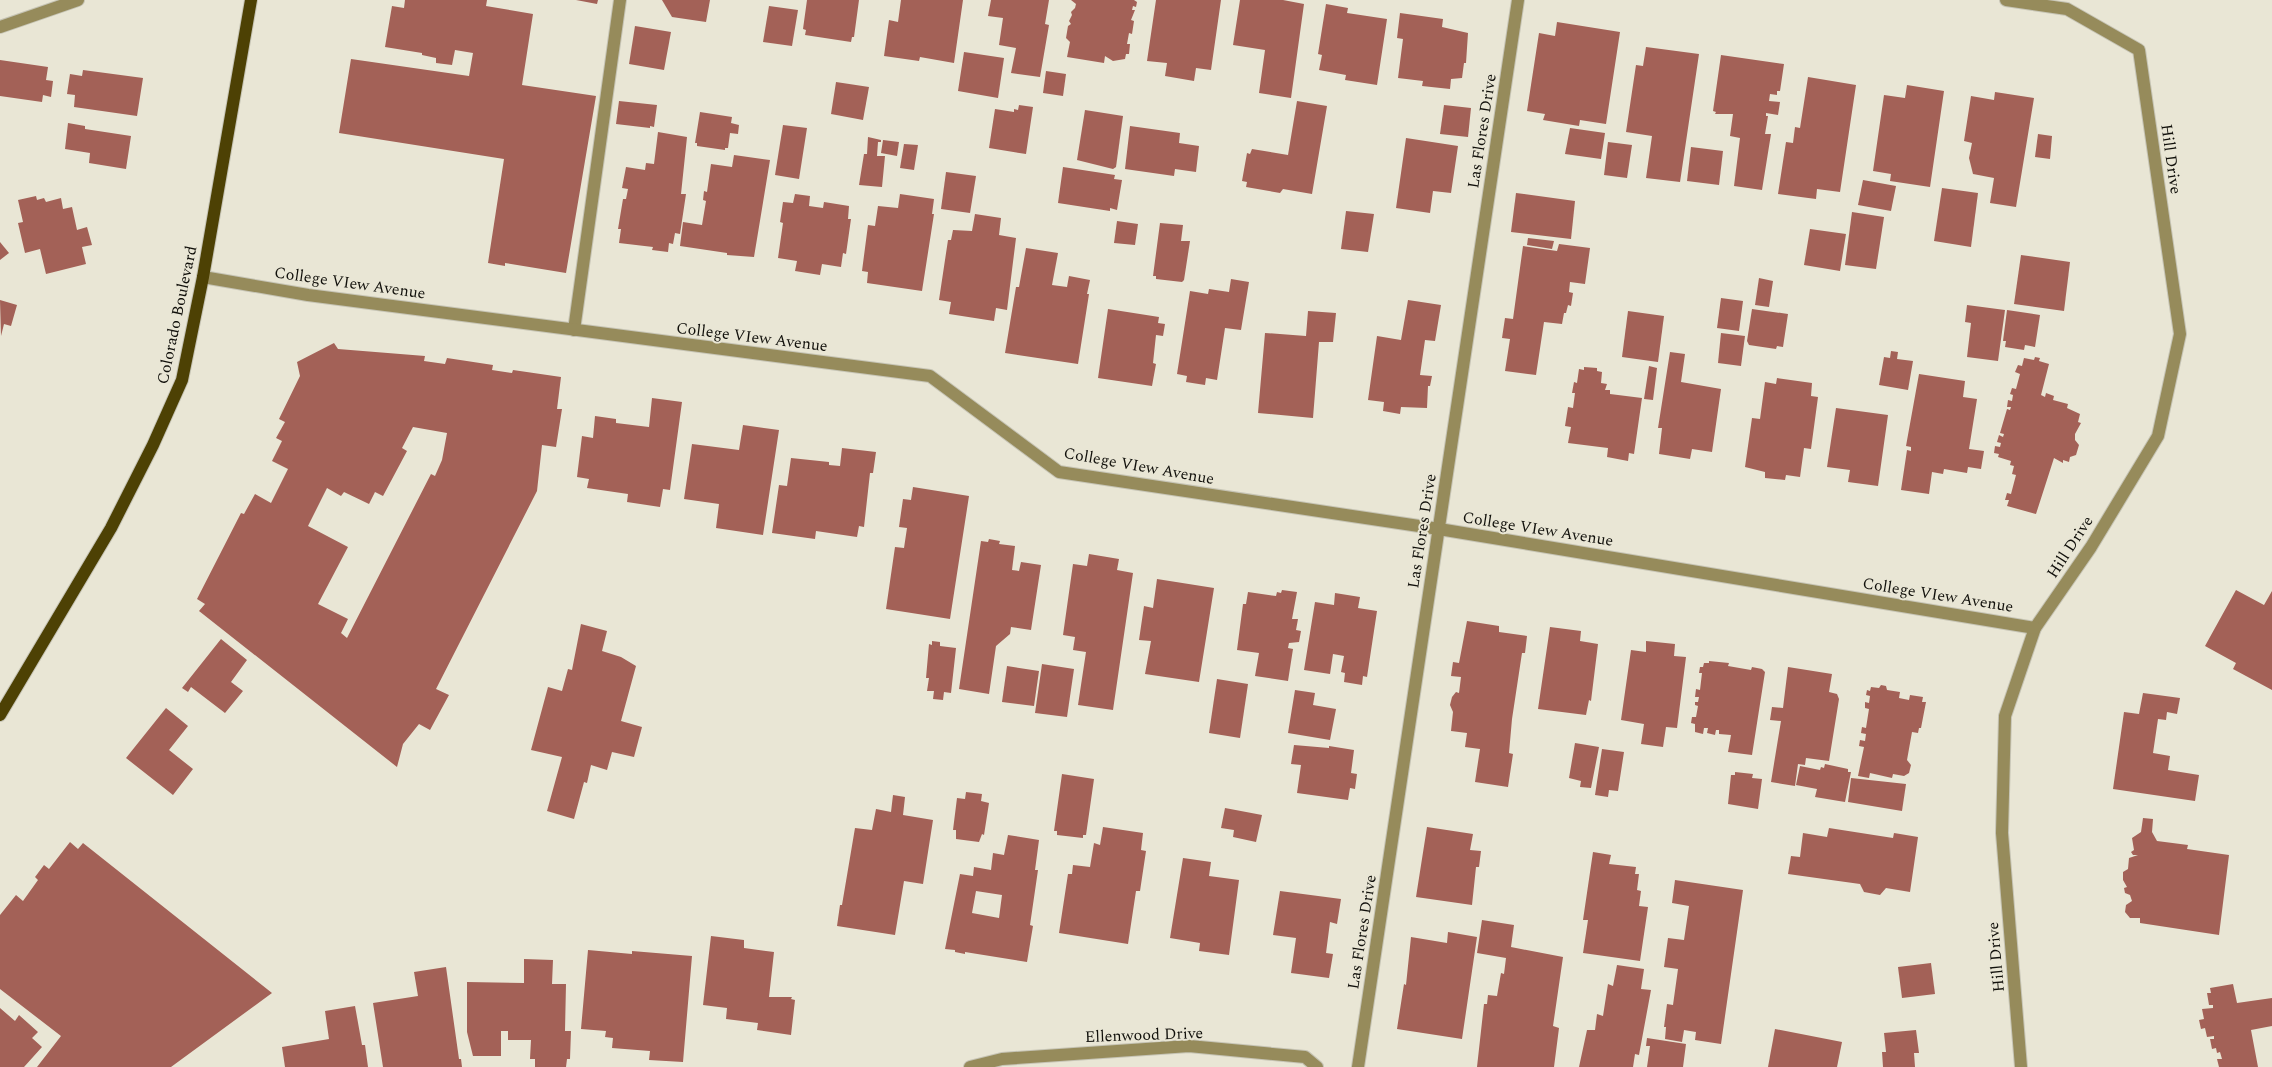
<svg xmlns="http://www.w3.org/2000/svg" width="2272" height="1067" font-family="Spectral,serif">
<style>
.building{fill:#a36157;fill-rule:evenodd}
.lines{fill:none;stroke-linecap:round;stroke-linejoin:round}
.service-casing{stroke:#c6c4b5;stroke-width:14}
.minor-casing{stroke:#c6c4b5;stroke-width:14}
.primary-casing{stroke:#c6c4b5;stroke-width:14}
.service{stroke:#968b5b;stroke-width:12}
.minor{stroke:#968b5b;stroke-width:12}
.primary{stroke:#4d4104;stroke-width:12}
.labels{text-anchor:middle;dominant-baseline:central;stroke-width:4;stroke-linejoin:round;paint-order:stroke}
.street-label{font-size:16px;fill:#11100b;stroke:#e9e6d5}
</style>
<rect width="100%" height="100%" fill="#e9e6d5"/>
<g class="building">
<polygon points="405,0 487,0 486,6 533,14 522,85 596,96 566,273 505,263 505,266 488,263 504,159 339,133 351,59 469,76 473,53 455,50 452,65 436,63 436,58 422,55 422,53 385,47 392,6 404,8"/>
<polygon points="576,0 598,0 597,4"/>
<polygon points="662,0 710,0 706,22 672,17"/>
<polygon points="807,0 859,0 854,37 852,37 851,42 805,35 806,30 803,29"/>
<polygon points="901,0 963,0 954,63 920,57 919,61 884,56 889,20 898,22"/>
<polygon points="991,0 1049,0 1045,24 1049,25 1040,77 1011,73 1016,48 999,45 1003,18 988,16"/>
<polygon points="1071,0 1134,0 1137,2 1136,7 1133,6 1132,10 1135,10 1131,20 1134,21 1132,34 1129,33 1127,44 1130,44 1129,54 1126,54 1125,59 1113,61 1105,56 1104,63 1067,57 1070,42 1066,38 1068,26 1071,24 1069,21 1072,15 1071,12 1075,8 1076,4"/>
<polygon points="1156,0 1221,0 1211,70 1196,68 1194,81 1165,76 1167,63 1147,61"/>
<polygon points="1240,0 1283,0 1304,4 1291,98 1259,93 1265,50 1233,45"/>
<polygon points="1326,4 1348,8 1347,13 1387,19 1377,85 1345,80 1346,75 1319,70 1322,55 1318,54"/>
<polygon points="769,6 798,10 792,46 763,42"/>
<polygon points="1400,13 1443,19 1442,27 1468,33 1466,63 1464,63 1462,78 1451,79 1450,89 1422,86 1423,81 1398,78 1403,39 1397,38"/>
<polygon points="1557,22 1620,32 1606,124 1580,120 1579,126 1543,120 1545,114 1527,111 1539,33 1555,36"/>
<polygon points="635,26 671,32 664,70 629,64"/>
<polygon points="1646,47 1699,54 1680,182 1646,178 1652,136 1626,132 1636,65 1643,66"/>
<polygon points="964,52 1004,58 998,98 958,91"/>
<polygon points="1721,55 1784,64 1780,91 1777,91 1777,95 1770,94 1769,101 1780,102 1778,115 1766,113 1766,116 1768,116 1765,134 1771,134 1762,190 1734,186 1740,138 1730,136 1733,114 1715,114 1716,112 1713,111"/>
<polygon points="0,60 48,67 46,80 53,81 51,97 43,95 42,102 0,96"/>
<polygon points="83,70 143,78 137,116 74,107 75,95 67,94 70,74 82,76"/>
<polygon points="1046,71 1066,74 1063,96 1043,93"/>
<polygon points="1808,77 1856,85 1840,192 1817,189 1816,199 1778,194 1786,142 1793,143 1795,127 1800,128"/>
<polygon points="836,82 869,87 863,120 831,114"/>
<polygon points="1907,85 1944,91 1930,187 1890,181 1891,174 1873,171 1884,95 1905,98"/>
<polygon points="1995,92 2034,98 2016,207 1990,203 1994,178 1973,174 1969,158 1972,143 1964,141 1971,96 1994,100"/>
<polygon points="619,101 657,105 654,127 650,126 650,128 616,124"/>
<polygon points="1297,101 1327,106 1312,194 1283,189 1280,193 1246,187 1247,182 1242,181 1247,153 1250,154 1252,149 1288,155"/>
<polygon points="1019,105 1033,107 1026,154 989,148 995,109 1014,112 1014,109 1018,110"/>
<polygon points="1444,105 1471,108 1468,137 1440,134"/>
<polygon points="1085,110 1123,116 1116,167 1113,169 1077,160"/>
<polygon points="700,112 732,117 731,123 739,125 738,134 730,133 728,148 725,148 725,150 697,146 697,143 695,143"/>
<polygon points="68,123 85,126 85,129 131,136 126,169 89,163 90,153 65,149"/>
<polygon points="783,125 807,128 799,179 775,175"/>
<polygon points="1130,126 1180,133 1179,143 1199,146 1196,172 1175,169 1174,176 1125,169"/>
<polygon points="1570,128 1605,133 1601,159 1565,154"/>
<polygon points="658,132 687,137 681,194 686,194 680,234 675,233 673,244 669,243 668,252 652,250 653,247 619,243 621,229 618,229 623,199 626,199 628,189 622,188 626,167 645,170 646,163 654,164"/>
<polygon points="2038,134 2052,136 2050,159 2035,157"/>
<polygon points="868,137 881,140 881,142 878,142 877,156 885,156 882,187 859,185 864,154 867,154"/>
<polygon points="1406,138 1458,146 1451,193 1433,191 1430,213 1396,208"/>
<polygon points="883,140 899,142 897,156 881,153"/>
<polygon points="1608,142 1632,145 1627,178 1604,175"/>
<polygon points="904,144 918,145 914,170 900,168"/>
<polygon points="1691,147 1723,151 1719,185 1687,181"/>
<polygon points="734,155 770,160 754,257 727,255 727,253 680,246 683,222 702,225 706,201 703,200 704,191 707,192 711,164 732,167"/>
<polygon points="1063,167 1115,175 1114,179 1122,180 1117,210 1110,208 1110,211 1058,203"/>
<polygon points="946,172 976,176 970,213 941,209"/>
<polygon points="1863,180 1896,186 1891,211 1858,205"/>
<polygon points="1942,188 1978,193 1971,247 1934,241"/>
<polygon points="1516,193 1575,201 1571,239 1511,232"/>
<polygon points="795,194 810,196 809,206 823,208 824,202 849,206 848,219 851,219 846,254 843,253 841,267 822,264 820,275 795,271 797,261 778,258 783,223 780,222 783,202 793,203"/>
<polygon points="900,194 934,199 932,214 934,214 922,291 867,283 868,272 862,271 868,225 875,226 878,206 898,208"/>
<polygon points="36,196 37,200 44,198 46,202 61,198 63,209 72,207 77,230 87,227 92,245 82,247 86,264 46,274 40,249 25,253 18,223 23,222 18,200"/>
<polygon points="1346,211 1374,214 1368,252 1341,249"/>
<polygon points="1852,212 1884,217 1876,269 1845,265"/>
<polygon points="975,214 1001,218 999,235 1016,238 1007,310 996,308 994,321 949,314 951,302 939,300 948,240 951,240 953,230 972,231"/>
<polygon points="1117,221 1138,224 1135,245 1114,243"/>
<polygon points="1160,223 1183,225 1181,241 1190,241 1184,280 1182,282 1156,279 1156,276 1153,276"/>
<polygon points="1810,229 1846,234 1840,271 1804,265"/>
<polygon points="1528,238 1554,241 1552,249 1527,245"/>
<polygon points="0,242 9,253 0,260"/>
<polygon points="1559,244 1590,248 1585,284 1570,282 1569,292 1573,293 1571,306 1568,305 1566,313 1564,313 1562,324 1544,322 1536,375 1505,371 1510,339 1502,338 1505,318 1513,319 1523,246 1557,251"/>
<polygon points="1026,248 1058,253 1052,285 1067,287 1069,276 1090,280 1087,294 1089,294 1078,364 1005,353 1016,287 1019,287"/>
<polygon points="2021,255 2070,262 2064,311 2014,304"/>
<polygon points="1759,278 1773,281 1769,307 1755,305"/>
<polygon points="1231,279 1249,282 1241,330 1225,328 1217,380 1206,378 1205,385 1186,382 1187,376 1177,374 1190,291 1208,294 1209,289 1229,292"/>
<polygon points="1721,298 1743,301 1739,331 1717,328"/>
<polygon points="0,300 17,305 11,326 4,324 1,336"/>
<polygon points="1408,300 1441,305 1435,341 1425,340 1420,375 1432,376 1430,386 1428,386 1427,408 1401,407 1400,414 1383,411 1384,402 1368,400 1377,336 1401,340"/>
<polygon points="1967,305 2005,310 1998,361 1967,357 1971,323 1965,322"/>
<polygon points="1108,309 1159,317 1158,323 1165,324 1163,336 1156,335 1153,363 1156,364 1152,386 1098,378"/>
<polygon points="1752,309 1788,314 1783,347 1777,346 1776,349 1749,345 1747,341"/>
<polygon points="2007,310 2040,315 2035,347 2025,345 2024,350 2005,347 2006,341 2003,341"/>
<polygon points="1308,311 1336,313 1333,342 1319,342 1313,418 1258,413 1265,333 1306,336"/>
<polygon points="1628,311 1664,316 1658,362 1622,357"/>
<polygon points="1721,333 1745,336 1741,366 1718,363"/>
<path d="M 334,343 L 338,349 L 425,356 L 424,361 L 445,364 L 447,358 L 493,365 L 492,370 L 512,373 L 513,370 L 561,377 L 557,409 L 562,409 L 556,447 L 542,445 L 537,491 L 436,689 L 449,695 L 430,730 L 419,724 L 403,744 L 397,767 L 199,611 L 205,604 L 197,599 L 241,513 L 244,514 L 255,494 L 271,503 L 288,469 L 272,461 L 282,441 L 276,438 L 285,422 L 279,419 L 300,376 L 297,362 ZM 413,427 L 447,433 L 442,460 L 435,476 L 431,474 L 347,638 L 341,633 L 348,619 L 318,604 L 348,547 L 308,526 L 327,488 L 341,496 L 344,492 L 369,504 L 375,492 L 383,496 L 407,451 L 402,448 Z"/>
<polygon points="1891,351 1898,352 1897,359 1913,361 1908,390 1879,385 1884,357 1890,358"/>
<polygon points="1670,352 1685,354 1681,382 1721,389 1712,452 1692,449 1690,459 1659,454 1662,428 1658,428"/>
<polygon points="2035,357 2040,358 2039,361 2049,364 2041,395 2045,397 2046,393 2054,396 2053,400 2068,404 2067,408 2080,414 2078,422 2081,423 2075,434 2075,440 2079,445 2076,455 2070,457 2069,462 2063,460 2063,463 2054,458 2036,514 2007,506 2009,500 2005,500 2007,493 2011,494 2016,475 2012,474 2014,466 2010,465 2011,461 1998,457 1999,454 1994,453 1995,446 2000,447 2001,443 1997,442 1999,435 2003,437 2004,434 2000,433 2007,409 2010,410 2011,407 2007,407 2008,400 2012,401 2013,395 2010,394 2012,388 2016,389 2020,374 2015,372 2018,365 2022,366 2024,358 2034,360"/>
<polygon points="1649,366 1657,368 1653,400 1644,399"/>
<polygon points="1584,367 1597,368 1597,371 1602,372 1601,383 1607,384 1605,390 1610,390 1610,394 1642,398 1634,454 1629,453 1628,461 1607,457 1608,448 1568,443 1571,427 1565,426 1568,407 1573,408 1575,393 1572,393 1574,382 1577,383 1579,369 1584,370"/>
<polygon points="1919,374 1965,381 1963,397 1977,399 1969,449 1984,451 1981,469 1968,467 1967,473 1944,469 1943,474 1932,472 1929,494 1901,490 1907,450 1911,451 1911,447 1906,446"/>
<polygon points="1777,378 1812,383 1811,396 1818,397 1811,449 1804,448 1800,477 1786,475 1785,480 1765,478 1765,472 1745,467 1752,418 1760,419 1765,382 1776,384"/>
<polygon points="652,398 682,402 670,490 663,489 660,507 627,502 628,494 587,488 589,479 577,477 582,436 593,438 595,416 616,419 616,423 649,427"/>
<polygon points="1836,408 1888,415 1878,486 1848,482 1850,470 1827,467"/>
<polygon points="743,425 779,430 763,535 716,528 719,504 684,499 692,444 739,450"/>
<polygon points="842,448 876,452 873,473 870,473 864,527 859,526 857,537 816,531 815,539 772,533 779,485 787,486 791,458 829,462 829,465 840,466"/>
<polygon points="913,487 969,496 950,619 886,609 895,547 904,548 907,528 899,527 903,499 911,500"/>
<polygon points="989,539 1000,541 999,544 1015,546 1012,570 1019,571 1021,562 1041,565 1031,630 1011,627 1010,634 996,646 989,694 959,689 981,541 988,542"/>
<polygon points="1089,554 1119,559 1117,570 1133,573 1113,710 1078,705 1086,652 1073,650 1075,637 1063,635 1073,564 1087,566"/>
<polygon points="1157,579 1214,588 1199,682 1145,674 1151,641 1139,640 1144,606 1153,608"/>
<polygon points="1282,590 1297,592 1292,619 1298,619 1296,630 1301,631 1299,642 1289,643 1288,648 1293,649 1288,681 1255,676 1259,653 1237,650 1243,604 1246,604 1248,592 1276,596 1277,592 1281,593"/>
<polygon points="2236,590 2264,605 2272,591 2272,690 2233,669 2236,663 2205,646"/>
<polygon points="1335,593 1360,597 1358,608 1377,611 1367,677 1363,676 1362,685 1344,682 1345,673 1341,672 1344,656 1333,654 1330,674 1304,670 1315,602 1334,605"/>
<polygon points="1467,621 1499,626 1499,632 1527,636 1525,653 1522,653 1512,719 1509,753 1513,754 1508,787 1475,782 1480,749 1465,747 1467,733 1451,731 1453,712 1450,705 1452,697 1456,692 1459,693 1461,677 1451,676 1453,662 1459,663"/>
<polygon points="581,624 607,631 602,651 621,657 636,666 621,721 642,727 634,757 612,752 607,770 591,765 587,783 584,782 574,819 547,811 562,757 531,750 548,687 562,691 568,669 572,670"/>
<polygon points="1550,627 1581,631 1580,641 1598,644 1591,701 1589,700 1586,715 1538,709"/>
<polygon points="221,639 247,660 231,682 243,691 225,713 191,687 188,692 182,688"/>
<polygon points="932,641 940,642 940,646 956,648 951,693 944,692 943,700 933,699 934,691 927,691 929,678 926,678 929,644 932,645"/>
<polygon points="1646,641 1675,644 1674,656 1686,657 1677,728 1666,727 1663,747 1641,744 1644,724 1621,720 1631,650 1646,652"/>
<polygon points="1709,661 1729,663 1728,666 1751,670 1752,667 1762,669 1765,672 1752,755 1728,752 1731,735 1719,734 1719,730 1716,730 1715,735 1707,733 1708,728 1704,728 1703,734 1695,732 1695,724 1691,723 1692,717 1696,717 1698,706 1695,705 1695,702 1698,702 1699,697 1695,697 1696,689 1700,690 1702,673 1699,673 1700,667 1703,667 1704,663 1709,663"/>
<polygon points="1042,664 1074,669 1067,717 1035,713"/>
<polygon points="1007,666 1039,671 1034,706 1002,702"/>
<polygon points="1788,667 1832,674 1829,692 1837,694 1839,699 1829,761 1806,758 1805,765 1798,764 1795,786 1771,782 1781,721 1770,720 1772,707 1783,708"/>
<polygon points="1217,679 1248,684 1240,738 1209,733"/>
<polygon points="1881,685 1886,686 1887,690 1900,692 1899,698 1909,700 1910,695 1923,697 1922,702 1926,702 1921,728 1919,728 1918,733 1912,732 1907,760 1911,765 1909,773 1904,776 1893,774 1892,778 1870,773 1869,778 1858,776 1864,747 1859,746 1860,740 1865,741 1866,734 1861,733 1862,727 1866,728 1869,709 1865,708 1865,702 1869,703 1870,696 1866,695 1867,690 1870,691 1871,687 1879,688"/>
<polygon points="1295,690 1315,693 1313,705 1336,709 1330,740 1288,733"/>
<polygon points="2143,693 2180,698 2177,714 2167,712 2166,720 2158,719 2153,753 2170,756 2168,770 2199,775 2195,801 2113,789 2124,712 2139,714"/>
<polygon points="166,708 188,726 169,750 193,769 173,795 126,758"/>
<polygon points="1575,743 1599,747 1591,788 1580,787 1581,781 1569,778"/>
<polygon points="1294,745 1329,748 1329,746 1354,750 1351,773 1357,774 1355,789 1350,788 1348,800 1297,793 1301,765 1291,764"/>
<polygon points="1602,749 1624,752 1618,791 1609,790 1608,797 1595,795"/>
<polygon points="1825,764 1848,769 1848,772 1851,772 1845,802 1815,797 1817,789 1796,785 1800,766 1820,770 1821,767 1824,768"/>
<polygon points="1735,772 1753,774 1752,778 1762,779 1758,809 1728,804 1731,775 1735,775"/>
<polygon points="1062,774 1094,779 1086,835 1083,835 1083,838 1057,835 1057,831 1054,831"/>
<polygon points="1851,778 1906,784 1902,811 1848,802"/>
<polygon points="966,792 982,794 981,801 989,803 984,835 982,834 979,842 956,839 956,830 953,830 957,798 965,799"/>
<polygon points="893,795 905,797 903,815 933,820 923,884 904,881 895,935 837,926 840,905 842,905 855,828 872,830 876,809 891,812"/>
<polygon points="1225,808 1262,815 1256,842 1233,837 1234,830 1221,828"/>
<polygon points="2143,818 2153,819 2152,832 2157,841 2188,845 2187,849 2229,855 2219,935 2140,923 2140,918 2130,918 2125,912 2126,905 2132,901 2130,895 2125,893 2124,888 2127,887 2123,880 2123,872 2128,869 2129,858 2138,855 2133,855 2131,852 2134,850 2132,838 2141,832"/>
<polygon points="1103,827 1143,833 1141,850 1146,851 1140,891 1136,891 1128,944 1059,933 1068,874 1072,874 1073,865 1090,867 1094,843 1100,845"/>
<polygon points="1427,827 1473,834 1470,850 1481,851 1479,867 1476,867 1472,905 1416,897"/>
<polygon points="1829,828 1893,838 1894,833 1918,837 1910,892 1886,888 1880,895 1864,892 1860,884 1788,874 1791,856 1800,857 1803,833 1827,837"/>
<path d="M 1008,835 L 1039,840 L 1035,870 L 1038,870 L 1030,925 L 1033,926 L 1027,962 L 965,952 L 965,954 L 955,952 L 955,950 L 945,949 L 960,874 L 973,876 L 974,867 L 991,870 L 993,853 L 1004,855 ZM 976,891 L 1002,895 L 999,918 L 972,913 Z"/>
<polygon points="70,842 78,849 83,843 272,993 171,1067 37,1067 61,1036 0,989 0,915 16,895 23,901 38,880 35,877 44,865 49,869"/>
<polygon points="1593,852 1611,855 1609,864 1636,867 1635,874 1639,874 1637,890 1641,891 1639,906 1648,907 1640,961 1583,953 1588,920 1583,920"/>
<polygon points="1183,858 1211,862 1209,876 1239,880 1229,955 1199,951 1200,943 1170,938"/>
<polygon points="1675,880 1743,890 1721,1044 1695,1040 1696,1032 1684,1030 1682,1042 1665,1039 1666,1027 1664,1027 1667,1004 1673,1005 1678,969 1664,967 1668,938 1684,940 1689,906 1672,903"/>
<polygon points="1280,891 1341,899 1337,924 1330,922 1326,953 1333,954 1329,978 1291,973 1296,938 1273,935"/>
<polygon points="1482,920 1514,925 1511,947 1563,957 1553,1026 1559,1028 1554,1067 1477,1067 1484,1004 1487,1004 1488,995 1497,996 1501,973 1504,974 1506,958 1477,953"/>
<polygon points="1448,932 1477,937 1462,1039 1397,1029 1404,984 1406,985 1411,937 1447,943"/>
<polygon points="711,936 744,940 744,948 774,952 769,997 792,997 791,999 795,1000 791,1035 757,1030 758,1023 726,1019 727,1008 703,1005"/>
<polygon points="588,950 632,954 632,951 692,956 683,1062 649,1060 650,1051 612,1048 613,1038 605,1037 606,1031 581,1029"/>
<polygon points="524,959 553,960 552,984 566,984 565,1031 571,1031 570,1059 567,1059 566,1067 535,1067 535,1059 530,1059 531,1040 508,1040 508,1031 501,1031 501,1056 473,1056 467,1032 467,982 524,983"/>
<polygon points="1931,963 1935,994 1902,998 1898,967"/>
<polygon points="1617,965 1644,969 1641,989 1651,990 1639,1055 1635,1054 1633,1067 1579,1067 1587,1030 1595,1030 1597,1014 1603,1016 1608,984 1613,986"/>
<polygon points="446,967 459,1059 461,1059 462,1067 383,1067 373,1003 418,996 414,972"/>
<polygon points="2233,984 2237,1003 2272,998 2272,1026 2251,1030 2258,1067 2219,1067 2217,1059 2222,1059 2220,1052 2217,1053 2216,1048 2212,1049 2210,1039 2214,1039 2214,1036 2207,1037 2205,1028 2201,1029 2199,1020 2204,1019 2202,1009 2213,1008 2213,1005 2209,1005 2207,993 2211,993 2210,988"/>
<polygon points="355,1006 362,1045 365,1045 368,1067 285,1067 282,1047 329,1039 325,1011"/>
<polygon points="0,1008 15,1021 19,1015 38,1032 32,1038 42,1047 24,1067 0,1067"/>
<polygon points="1775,1029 1842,1042 1837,1067 1768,1067"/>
<polygon points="1916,1030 1919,1053 1914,1053 1915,1067 1883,1067 1882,1052 1886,1052 1884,1033"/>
<polygon points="1647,1038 1686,1044 1683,1067 1647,1067 1650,1046 1646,1046"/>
</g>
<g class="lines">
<defs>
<g id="service">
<polyline points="0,27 78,0"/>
<polyline points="574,330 620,0"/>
</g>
<g id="minor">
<polyline points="2006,0 2067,9 2139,50 2180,334 2158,436 2091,547 2035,628 2005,716 2002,833 2021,1067"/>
<polyline points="203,277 308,295 930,376 1059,472 1439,529 2035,628"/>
<polyline points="970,1067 1002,1059 1189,1046 1305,1057 1317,1067"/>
<polyline points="1358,1067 1518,0"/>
</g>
<polyline id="primary" points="0,715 111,528 153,445 182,380 203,277 251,0"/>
</defs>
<use href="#service" class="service-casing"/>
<use href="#minor" class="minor-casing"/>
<use href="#primary" class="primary-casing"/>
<use href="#service" class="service"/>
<use href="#minor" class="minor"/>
<use href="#primary" class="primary"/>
</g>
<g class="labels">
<g class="street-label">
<text transform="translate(1482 131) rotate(-81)">Las Flores Drive</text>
<text transform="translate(2171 159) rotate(82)">Hill Drive</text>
<text transform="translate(350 283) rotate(8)">College VIew Avenue</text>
<text transform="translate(177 315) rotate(-78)">Colorado Boulevard</text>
<text transform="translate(752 337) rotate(7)">College VIew Avenue</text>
<text transform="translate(1139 466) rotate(10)">College VIew Avenue</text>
<text transform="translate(1538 529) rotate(9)">College VIew Avenue</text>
<text transform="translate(1422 531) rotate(-81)">Las Flores Drive</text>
<text transform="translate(2070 547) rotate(-57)">Hill Drive</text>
<text transform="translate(1938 595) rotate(9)">College VIew Avenue</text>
<text transform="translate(1362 932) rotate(-81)">Las Flores Drive</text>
<text transform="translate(1996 957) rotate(-95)">Hill Drive</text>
<text transform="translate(1144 1035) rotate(-2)">Ellenwood Drive</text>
</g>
</g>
</svg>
